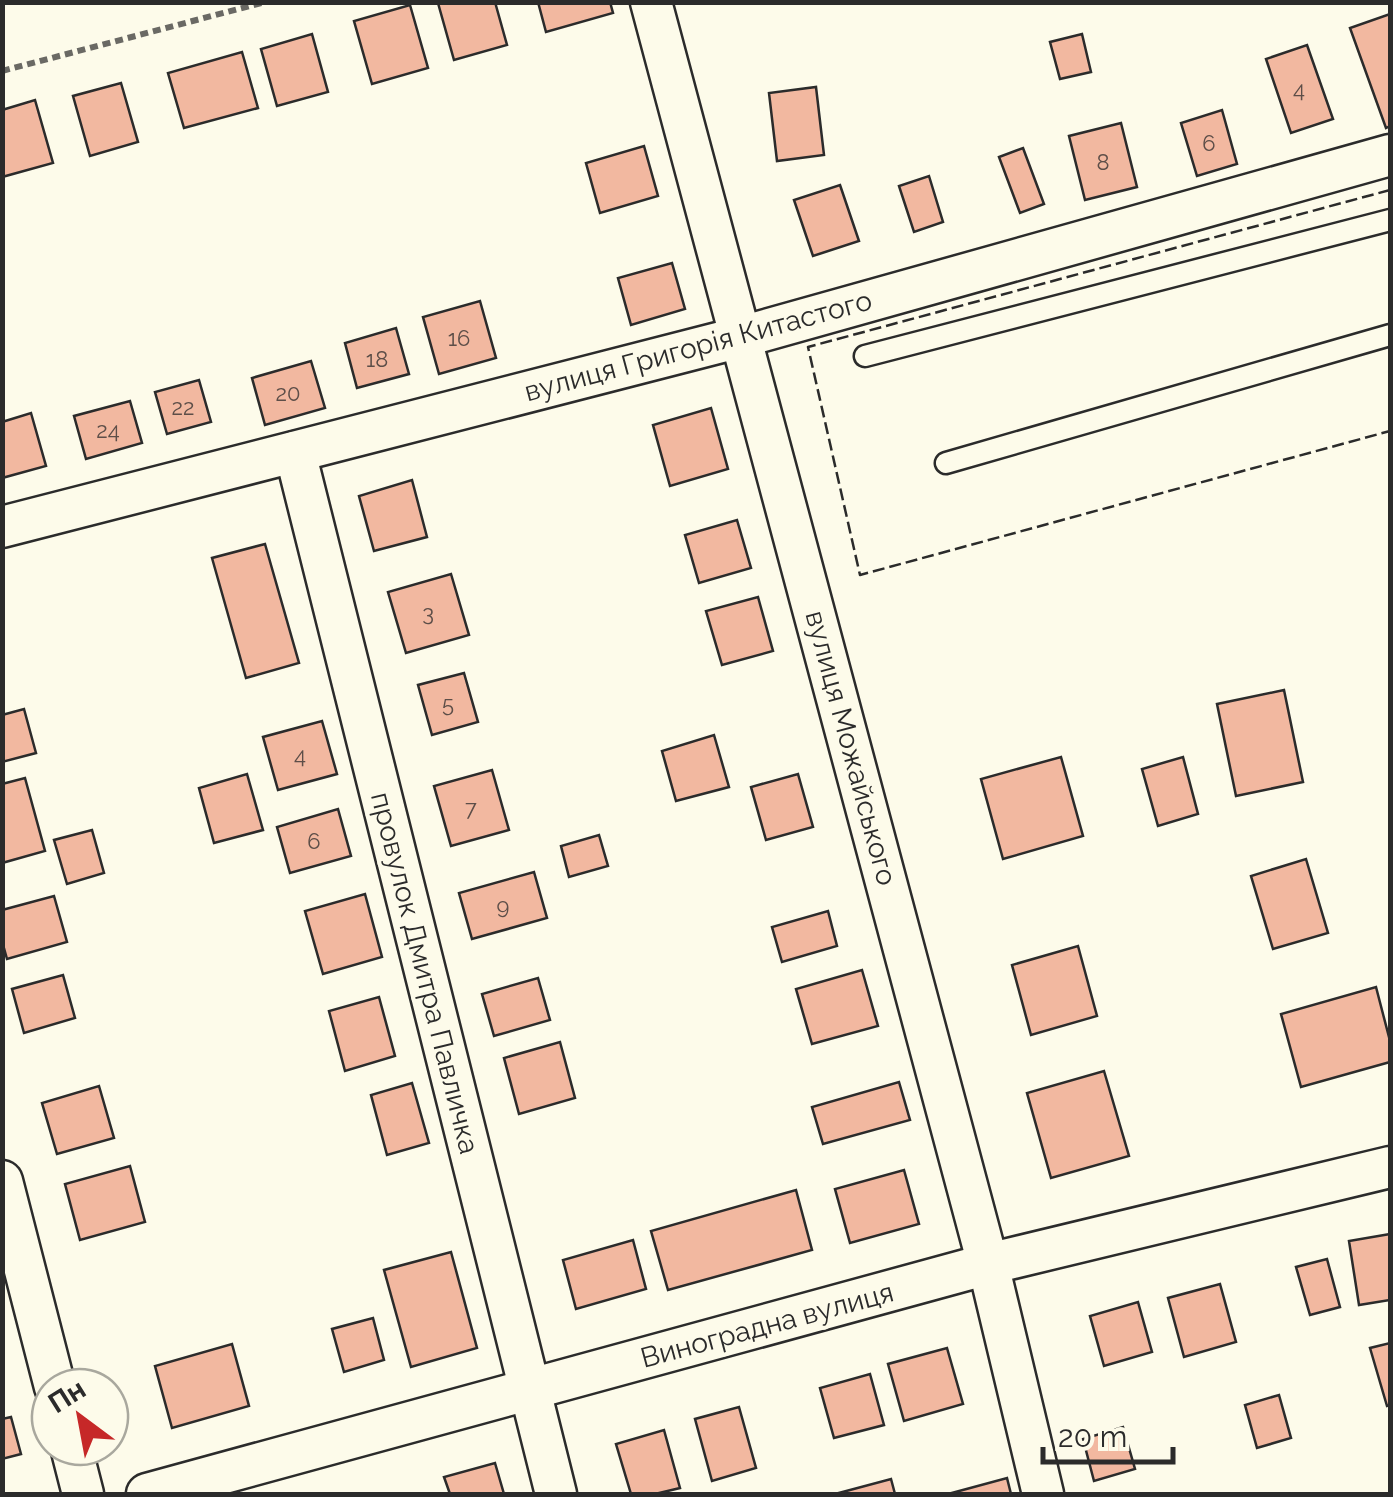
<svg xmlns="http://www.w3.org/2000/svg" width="1393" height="1497" font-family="Raleway,sans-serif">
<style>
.building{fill:#f2b8a0;stroke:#2b2b2b;stroke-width:2.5}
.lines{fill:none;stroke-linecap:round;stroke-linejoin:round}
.service-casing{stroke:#2b2b2b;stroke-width:25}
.minor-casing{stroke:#2b2b2b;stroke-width:45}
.path{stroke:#6a6964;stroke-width:6;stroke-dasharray:8 5;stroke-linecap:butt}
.service{stroke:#fdfbea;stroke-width:20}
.minor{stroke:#fdfbea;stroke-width:40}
.fence{stroke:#2b2b2b;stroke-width:2.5;stroke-dasharray:12 5;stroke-linecap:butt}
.labels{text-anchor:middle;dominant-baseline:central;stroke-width:8;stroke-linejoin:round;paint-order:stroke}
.number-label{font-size:22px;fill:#5d4e48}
.street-label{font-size:28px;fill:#2b2b2b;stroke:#fdfbea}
</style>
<rect width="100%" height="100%" fill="#fdfbea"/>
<g class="building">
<polygon points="495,2 507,45 454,60 438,3"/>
<polygon points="538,2 610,2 613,13 546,32"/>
<polygon points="410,5 428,68 372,84 354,21"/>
<polygon points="1390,14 1390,126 1386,128 1350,28"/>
<polygon points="312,34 328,92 277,106 261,49"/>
<polygon points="1082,34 1091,72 1060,79 1050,42"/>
<polygon points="1307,45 1333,119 1291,133 1266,59"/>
<polygon points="242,52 258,108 184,128 168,73"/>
<polygon points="121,83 138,142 90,156 73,96"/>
<polygon points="816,87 824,155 777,161 769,93"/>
<polygon points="35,100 53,163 2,177 2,110"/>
<polygon points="1222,110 1237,164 1197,176 1181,123"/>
<polygon points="1121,123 1137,187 1085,200 1069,136"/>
<polygon points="644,146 658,196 600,213 586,163"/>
<polygon points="1023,148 1044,204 1020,213 999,157"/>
<polygon points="929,176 943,222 914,232 899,186"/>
<polygon points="840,185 859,241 813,256 794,200"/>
<polygon points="672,263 685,309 631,325 618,278"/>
<polygon points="480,301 496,358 439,374 423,317"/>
<polygon points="396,328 409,374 357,388 345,343"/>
<polygon points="311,361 325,408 265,425 252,378"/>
<polygon points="199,380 211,422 167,434 155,392"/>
<polygon points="130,401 142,443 86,459 74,416"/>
<polygon points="711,408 728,469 670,486 653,425"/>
<polygon points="31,413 46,466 2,478 2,422"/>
<polygon points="412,480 427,537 374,551 359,496"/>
<polygon points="737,520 751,568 699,583 685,535"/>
<polygon points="265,544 299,663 246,678 212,558"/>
<polygon points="451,574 469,635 406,653 388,592"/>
<polygon points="758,597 773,651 722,665 706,611"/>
<polygon points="464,673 478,722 432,735 418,685"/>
<polygon points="1284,690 1303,782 1236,796 1217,704"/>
<polygon points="24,709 36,753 2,762 2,715"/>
<polygon points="322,721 337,774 278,790 263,737"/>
<polygon points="714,735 729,787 676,801 662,751"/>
<polygon points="1061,757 1083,836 1003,859 981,779"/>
<polygon points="1183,757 1198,814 1158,826 1142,769"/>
<polygon points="492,770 509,830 451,846 434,786"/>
<polygon points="247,774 263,830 214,843 199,788"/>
<polygon points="798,774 813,827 766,840 751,787"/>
<polygon points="25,778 45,851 2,863 2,784"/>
<polygon points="338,809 351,856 290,873 277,827"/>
<polygon points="92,830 104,873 67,884 54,840"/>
<polygon points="599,835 608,866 569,877 561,846"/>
<polygon points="1306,859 1328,933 1273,949 1251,876"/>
<polygon points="534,872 547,918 472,939 459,893"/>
<polygon points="365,894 382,957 323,974 305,911"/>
<polygon points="54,896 67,942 7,959 2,941 2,910"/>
<polygon points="828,911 837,946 782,962 772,927"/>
<polygon points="1078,946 1097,1016 1031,1035 1012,965"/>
<polygon points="862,970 878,1026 812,1044 796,989"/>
<polygon points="63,975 75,1018 24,1033 12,989"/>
<polygon points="538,978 550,1020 494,1036 482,994"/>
<polygon points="1376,987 1390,1041 1390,1062 1301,1087 1281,1014"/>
<polygon points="379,997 395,1056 345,1071 329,1011"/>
<polygon points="560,1042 575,1098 519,1114 504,1058"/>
<polygon points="1104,1071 1129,1156 1051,1178 1027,1093"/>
<polygon points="899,1082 910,1120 823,1144 812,1107"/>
<polygon points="412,1083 429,1143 387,1155 371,1095"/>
<polygon points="99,1086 114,1138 57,1154 42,1103"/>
<polygon points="130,1166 145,1222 80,1240 65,1184"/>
<polygon points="904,1170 919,1224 850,1243 835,1189"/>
<polygon points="796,1190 812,1250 668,1290 651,1231"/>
<polygon points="1390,1234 1390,1300 1359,1305 1349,1241"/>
<polygon points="633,1240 646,1289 576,1309 563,1260"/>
<polygon points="451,1252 477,1348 411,1367 384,1270"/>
<polygon points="1327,1259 1340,1307 1310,1315 1296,1267"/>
<polygon points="1220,1284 1236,1342 1184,1357 1168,1298"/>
<polygon points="1138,1302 1152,1352 1104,1366 1090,1316"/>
<polygon points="373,1318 384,1360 344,1372 332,1329"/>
<polygon points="1390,1343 1390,1405 1387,1406 1370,1348"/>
<polygon points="232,1344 249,1406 172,1428 155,1366"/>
<polygon points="947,1348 963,1404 904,1421 888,1364"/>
<polygon points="870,1374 884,1425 834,1438 820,1388"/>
<polygon points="1279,1395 1291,1438 1257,1448 1245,1405"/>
<polygon points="739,1407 756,1468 712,1481 695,1419"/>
<polygon points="11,1417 21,1454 2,1459 2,1419"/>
<polygon points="1123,1427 1135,1469 1094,1481 1083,1439"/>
<polygon points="664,1430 680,1488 655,1494 631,1494 616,1444"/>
<polygon points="495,1463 504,1494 450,1494 444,1477"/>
<polygon points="1007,1478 1011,1494 948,1494"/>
<polygon points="891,1479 895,1494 835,1494"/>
</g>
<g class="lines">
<defs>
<g id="service">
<polyline points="865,356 1390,220"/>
<polyline points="946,463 1390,335"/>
</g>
<g id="minor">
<polyline points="651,2 988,1264 1043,1494"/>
<polyline points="295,452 556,1494"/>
<polyline points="2,527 741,337 1390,155"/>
<polyline points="2,1181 55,1387"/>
<polyline points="71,1447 83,1494"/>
<polyline points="147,1494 988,1264 1390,1167"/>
</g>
</defs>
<use href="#service" class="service-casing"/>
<use href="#minor" class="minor-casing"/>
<polyline class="path" points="2,71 265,2"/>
<use href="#service" class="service"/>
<use href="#minor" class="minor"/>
<polyline class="fence" points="1390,190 808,347 860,575 1390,431"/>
</g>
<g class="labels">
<g class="number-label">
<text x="1299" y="89">4</text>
<text x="1209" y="143">6</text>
<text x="1103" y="162">8</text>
<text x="459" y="338">16</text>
<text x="377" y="359">18</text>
<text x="288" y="393">20</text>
<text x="183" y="407">22</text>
<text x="108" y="430">24</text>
<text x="428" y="613">3</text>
<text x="448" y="704">5</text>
<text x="300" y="755">4</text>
<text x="471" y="808">7</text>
<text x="314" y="841">6</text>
<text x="503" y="906">9</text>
</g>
<g class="street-label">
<text transform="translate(698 346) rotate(-15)">вулиця Григорія Китастого</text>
<text transform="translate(851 748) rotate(75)">вулиця Можайського</text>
<text transform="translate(425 973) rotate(76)">провулок Дмитра Павличка</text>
<text transform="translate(767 1325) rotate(-15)">Виноградна вулиця</text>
</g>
</g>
<rect width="1393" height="1497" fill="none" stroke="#2b2b2b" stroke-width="10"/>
<g transform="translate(80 1417) rotate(328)"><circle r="48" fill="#fdfbea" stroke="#a9a89e" stroke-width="2.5"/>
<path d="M0-8L18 38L0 25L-18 38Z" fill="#c62828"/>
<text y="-15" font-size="28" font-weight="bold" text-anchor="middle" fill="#2b2b2b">Пн</text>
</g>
<path d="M1043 1447v15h130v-15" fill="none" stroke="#2b2b2b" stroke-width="5"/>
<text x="1058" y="1447" font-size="30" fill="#2b2b2b" stroke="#fdfbea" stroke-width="8" paint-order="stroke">20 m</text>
</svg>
